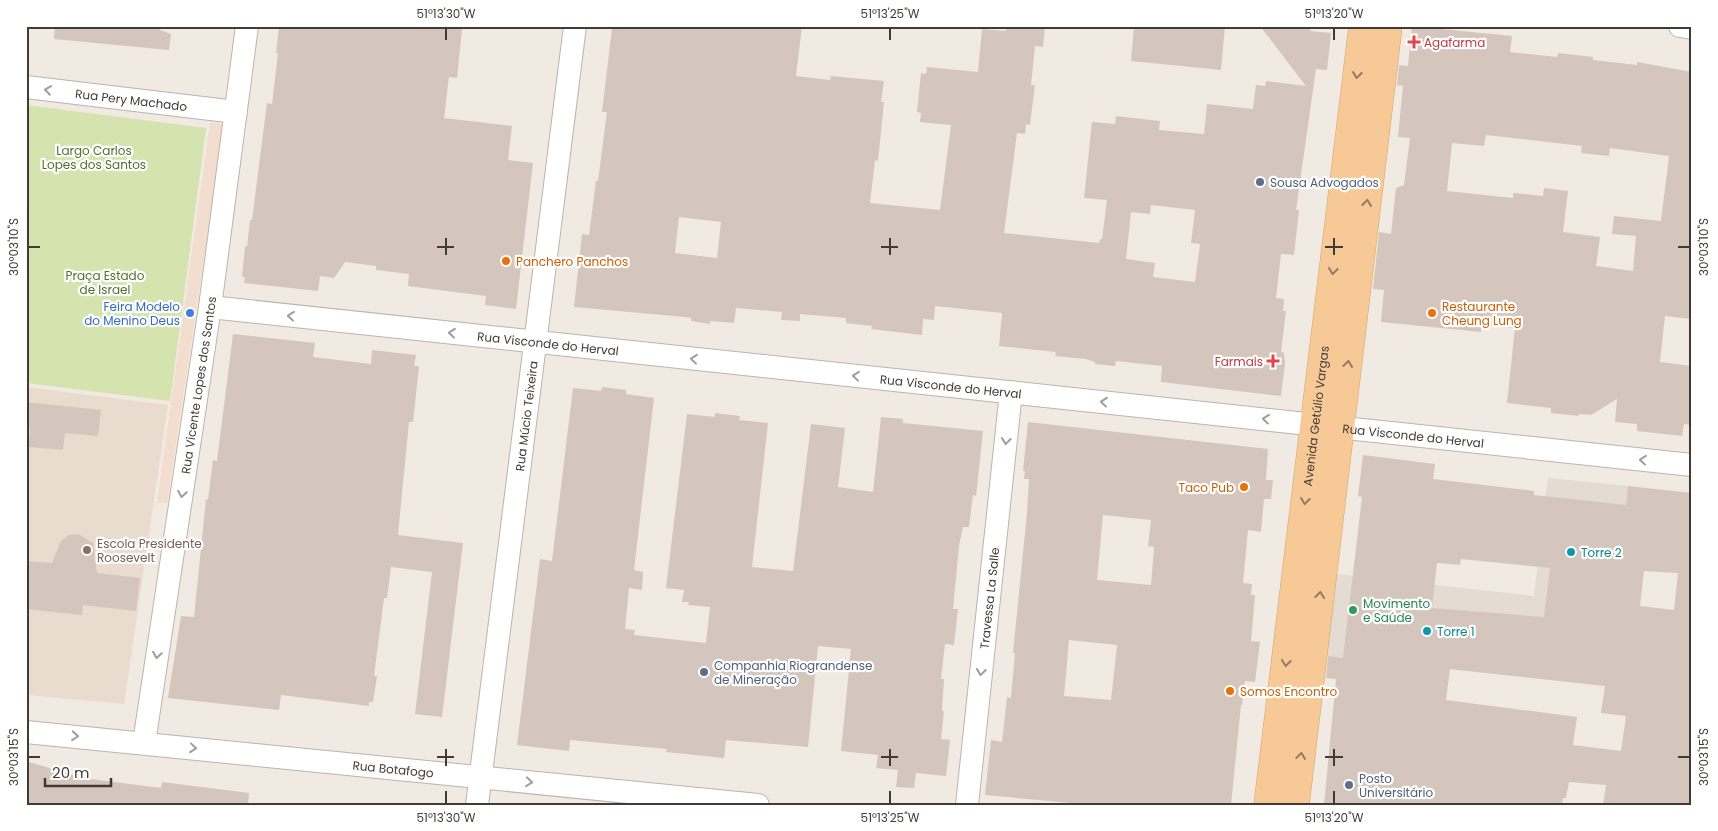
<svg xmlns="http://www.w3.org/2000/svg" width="1718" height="831" font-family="Poppins,sans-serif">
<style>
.residential{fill:#e4dbd2}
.commercial{fill:#f2ddcf}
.education{fill:#e9dcce}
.green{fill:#d5e3ae}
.building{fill:#d4c6bd;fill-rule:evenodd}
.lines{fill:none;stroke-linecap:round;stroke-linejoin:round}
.minor-casing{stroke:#beb3aa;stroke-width:24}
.major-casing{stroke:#daa267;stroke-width:29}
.minor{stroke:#fff;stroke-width:22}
.major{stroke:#f7c996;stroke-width:28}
.oneway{stroke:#937a60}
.oneway2{stroke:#a09c9a}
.ticks{fill:none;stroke:#423a34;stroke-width:2}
.health-dot{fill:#e0444e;stroke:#fff;stroke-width:2}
.service-dot{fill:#5c6f8a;stroke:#fff;stroke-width:2}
.food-dot{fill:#e8710a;stroke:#fff;stroke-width:2}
.shop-dot{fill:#3f7fe0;stroke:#fff;stroke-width:2}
.education-dot{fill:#8d6e63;stroke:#fff;stroke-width:2}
.culture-dot{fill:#0f9aa8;stroke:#fff;stroke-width:2}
.leisure-dot{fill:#2e9e5b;stroke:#fff;stroke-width:2}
.labels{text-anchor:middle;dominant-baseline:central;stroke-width:4.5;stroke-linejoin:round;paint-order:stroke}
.health-label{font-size:12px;fill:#be3a42;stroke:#fff;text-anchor:start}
.street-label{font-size:12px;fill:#423a34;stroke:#fff}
.park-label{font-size:12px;fill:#526f2c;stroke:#fff}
.service-label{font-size:12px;fill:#4e5e75;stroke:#fff;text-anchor:start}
.food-label{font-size:12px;fill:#c56008;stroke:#fff;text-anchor:start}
.shop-label{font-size:12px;fill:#366cbe;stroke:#fff;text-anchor:end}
.education-label{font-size:12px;fill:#785e54;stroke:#fff;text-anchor:start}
.culture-label{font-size:12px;fill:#0d838f;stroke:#fff;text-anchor:start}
.leisure-label{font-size:12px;fill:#27864d;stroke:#fff;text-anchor:start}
.neatline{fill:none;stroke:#423a34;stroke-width:2}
.ticks-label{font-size:12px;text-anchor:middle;fill:#423a34}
</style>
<rect width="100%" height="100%" fill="#f0eae3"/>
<polygon class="residential" points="1548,478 1628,486 1606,686 1327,656 1336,574 1534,596"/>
<polygon class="commercial" points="210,123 224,124 167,503 157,503"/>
<polygon class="education" points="26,387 168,405 124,704 26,695"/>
<polygon class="green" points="26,105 206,128 170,401 26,383"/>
<g class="building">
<polygon points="55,26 160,26 160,30 171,34 169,50 54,39"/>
<polygon points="279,26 438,26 462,29 457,78 449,77 444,118 512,126 508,160 533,163 516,309 485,305 486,296 408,286 409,274 376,270 376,266 345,262 334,278 320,276 318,291 244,283 245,277 242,277 245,246 247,247 250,220 252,220 267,103 272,104 278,53 276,53"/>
<path d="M 622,26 L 802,26 L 796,76 L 830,80 L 831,76 L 884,81 L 881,102 L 884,102 L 878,161 L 875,160 L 870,203 L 940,210 L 951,125 L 920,122 L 921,113 L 917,112 L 921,73 L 926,74 L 927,67 L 978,72 L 982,29 L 1006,31 L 1007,26 L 1045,26 L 1043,47 L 1035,46 L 1031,85 L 1035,85 L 1030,125 L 1026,124 L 1025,134 L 1017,133 L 1004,233 L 1099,243 L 1100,239 L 1102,239 L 1107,200 L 1084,198 L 1092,122 L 1115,124 L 1116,116 L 1160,121 L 1159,130 L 1204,134 L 1207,104 L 1253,109 L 1256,85 L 1265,86 L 1266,81 L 1306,86 L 1260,26 L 1307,26 L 1311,31 L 1331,33 L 1327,70 L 1316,69 L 1296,210 L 1299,210 L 1294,255 L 1281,254 L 1276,298 L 1284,299 L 1283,311 L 1286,311 L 1281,352 L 1284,353 L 1285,363 L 1281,396 L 1161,382 L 1162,366 L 1116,361 L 1115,366 L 1095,364 L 1095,362 L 1086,359 L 1055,356 L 1056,352 L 999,346 L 1002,313 L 935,306 L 934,320 L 923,319 L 922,335 L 871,329 L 872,326 L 846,323 L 846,318 L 800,314 L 800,321 L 781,320 L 782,312 L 736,308 L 734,323 L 710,321 L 710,324 L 691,321 L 691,318 L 685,317 L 574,307 L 582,234 L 589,235 L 595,189 L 596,180 L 598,181 L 607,112 L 602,112 L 612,28 L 621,29 ZM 1151,205 L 1195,210 L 1191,243 L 1200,244 L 1195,282 L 1153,277 L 1155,263 L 1126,259 L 1131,212 L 1150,214 ZM 679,217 L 721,222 L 717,258 L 675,253 Z"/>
<polygon points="1134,26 1225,26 1221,70 1131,61"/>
<path d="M 1412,26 L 1512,36 L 1510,52 L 1557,57 L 1558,53 L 1593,57 L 1593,60 L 1637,65 L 1637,62 L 1692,72 L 1692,319 L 1665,316 L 1660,362 L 1692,366 L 1692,425 L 1684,424 L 1682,436 L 1637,431 L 1637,424 L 1615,422 L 1617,399 L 1591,415 L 1579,414 L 1579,416 L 1551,413 L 1551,408 L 1507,403 L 1515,328 L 1481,325 L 1481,332 L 1381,322 L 1384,290 L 1373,289 L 1379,232 L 1391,234 L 1396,188 L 1404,185 L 1410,138 L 1398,137 L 1403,86 L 1397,85 L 1399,65 L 1408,66 ZM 1486,135 L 1582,146 L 1581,153 L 1609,156 L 1610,148 L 1669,156 L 1661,221 L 1614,216 L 1612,234 L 1636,236 L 1633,271 L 1596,266 L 1600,237 L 1563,232 L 1568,191 L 1544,188 L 1543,196 L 1513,193 L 1513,198 L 1447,191 L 1452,143 L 1484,146 Z"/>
<polygon points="233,334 315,343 313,357 371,364 372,350 416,355 414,366 419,366 413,422 409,422 398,535 463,543 442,717 415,714 432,572 391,567 387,598 384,598 374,676 377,676 373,702 369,702 369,706 281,695 279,710 168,698 181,616 194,617 206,499 208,500 213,460 217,461"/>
<polygon points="602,387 626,390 626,394 654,398 634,570 643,572 642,590 629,588 625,629 635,630 634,635 706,643 710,607 688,605 689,602 682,602 684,590 666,588 687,414 715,417 715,413 740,416 739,420 768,423 752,567 793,571 811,424 845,428 838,487 873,492 881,417 903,419 903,423 983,431 976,496 973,495 969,527 963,527 959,546 953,609 958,609 954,645 945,644 941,679 944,679 942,711 944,711 941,739 950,740 946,776 916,773 914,788 896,787 898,770 876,768 878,755 841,751 851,649 818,646 808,747 726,740 724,758 666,752 667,749 570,740 569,751 517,745 540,559 552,561 573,388 601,391"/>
<polygon points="26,402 101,410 98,436 65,433 63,450 28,447 30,429 26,429"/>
<path d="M 1028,422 L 1268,449 L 1266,480 L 1273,480 L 1271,499 L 1264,499 L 1261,532 L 1248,530 L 1243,583 L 1252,584 L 1251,595 L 1255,595 L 1251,641 L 1260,642 L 1255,682 L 1245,681 L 1242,705 L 1241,705 L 1231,805 L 1092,805 L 985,795 L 991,740 L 1002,742 L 1007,697 L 1011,698 L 1015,653 L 1013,653 L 1027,513 L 1029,479 L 1024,479 L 1025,471 L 1023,471 ZM 1103,515 L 1151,520 L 1148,546 L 1154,547 L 1151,585 L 1097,580 ZM 1069,640 L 1117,645 L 1111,700 L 1064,696 Z"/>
<path d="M 1363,455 L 1435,464 L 1433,479 L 1534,491 L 1534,495 L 1572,499 L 1626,505 L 1628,486 L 1692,493 L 1692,805 L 1603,805 L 1606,785 L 1569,782 L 1566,798 L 1563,798 L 1562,805 L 1324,805 L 1336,679 L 1326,678 L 1328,656 L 1343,658 L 1362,497 L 1358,496 ZM 1461,559 L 1550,568 L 1544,617 L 1432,608 L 1437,563 L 1460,565 ZM 1644,571 L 1678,573 L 1674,610 L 1640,606 ZM 1450,669 L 1605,686 L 1601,713 L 1626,716 L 1621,751 L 1573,745 L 1577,717 L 1446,700 Z"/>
<polygon points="78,534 93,543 97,573 140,578 136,611 83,605 82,615 26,609 26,561 52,563 61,541 69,535"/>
<polygon points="26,761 83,778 161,788 162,782 249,793 248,805 26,805"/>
</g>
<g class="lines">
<defs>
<g id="minor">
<polyline points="1680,26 1692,28"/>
<path id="s1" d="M 26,87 L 236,112"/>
<path id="s2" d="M 210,307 L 1692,465"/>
<path id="s3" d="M 26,732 L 758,805"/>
<path id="s4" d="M 144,743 L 210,307 L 247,26"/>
<path id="s5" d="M 477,805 L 575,26"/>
<path id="s6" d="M 967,805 L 1011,392"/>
</g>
<g id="major">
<path id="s7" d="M 1268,805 L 1363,26"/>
<polyline points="1295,805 1388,26"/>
</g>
</defs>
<use href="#minor" class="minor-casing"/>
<use href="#major" class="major-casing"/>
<use href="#minor" class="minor"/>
<use href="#major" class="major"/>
</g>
<defs><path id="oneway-chevron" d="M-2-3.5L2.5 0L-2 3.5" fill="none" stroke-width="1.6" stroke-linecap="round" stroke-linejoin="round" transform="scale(1.25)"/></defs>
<g class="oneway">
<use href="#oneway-chevron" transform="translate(1357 75) rotate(97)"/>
<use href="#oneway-chevron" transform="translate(1367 203) rotate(-83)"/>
<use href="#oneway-chevron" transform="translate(1333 271) rotate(97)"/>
<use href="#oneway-chevron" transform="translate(1348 364) rotate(-83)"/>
<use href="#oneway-chevron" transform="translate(1305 501) rotate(97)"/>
<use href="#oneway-chevron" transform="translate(1320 595) rotate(-83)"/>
<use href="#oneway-chevron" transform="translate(1286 663) rotate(97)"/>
<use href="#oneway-chevron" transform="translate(1301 756) rotate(-83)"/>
</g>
<g class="oneway2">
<use href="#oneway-chevron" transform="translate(48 90) rotate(-172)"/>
<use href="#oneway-chevron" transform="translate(291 316) rotate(-174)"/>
<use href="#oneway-chevron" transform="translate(452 333) rotate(-174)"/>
<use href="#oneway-chevron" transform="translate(694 359) rotate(-174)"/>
<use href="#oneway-chevron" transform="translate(856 376) rotate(-174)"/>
<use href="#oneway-chevron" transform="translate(1104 402) rotate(-174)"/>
<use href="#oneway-chevron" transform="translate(1266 419) rotate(-174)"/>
<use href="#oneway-chevron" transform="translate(1006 441) rotate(96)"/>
<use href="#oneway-chevron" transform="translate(1643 460) rotate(-174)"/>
<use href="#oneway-chevron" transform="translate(182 494) rotate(99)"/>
<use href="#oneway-chevron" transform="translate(157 655) rotate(99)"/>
<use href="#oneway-chevron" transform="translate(981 672) rotate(96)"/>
<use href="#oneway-chevron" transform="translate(75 736) rotate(5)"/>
<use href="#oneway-chevron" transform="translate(193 748) rotate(6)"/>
<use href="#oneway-chevron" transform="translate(529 782) rotate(6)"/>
</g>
<path class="ticks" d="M 446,28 L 446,40M 890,28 L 890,40M 1334,28 L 1334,40M 446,238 L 446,255M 890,238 L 890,255M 1334,238 L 1334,255M 28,247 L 40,247M 437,247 L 454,247M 881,247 L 898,247M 1325,247 L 1343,247M 1678,247 L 1690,247M 446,749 L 446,766M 890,749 L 890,766M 1334,749 L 1334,766M 28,757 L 40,757M 437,757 L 454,757M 881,757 L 898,757M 1325,757 L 1343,757M 1678,757 L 1690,757M 446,791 L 446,804M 890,791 L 890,804M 1334,791 L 1334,804"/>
<g class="health-dot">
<path d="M1411.5 34.5h5v5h5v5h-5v5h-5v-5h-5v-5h5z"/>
<path d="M1270.5 353.5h5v5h5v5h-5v5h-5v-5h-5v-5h5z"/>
</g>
<g class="service-dot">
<circle cx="1260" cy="182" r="5"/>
<circle cx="704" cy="672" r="5"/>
<circle cx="1349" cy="785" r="5"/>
</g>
<g class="food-dot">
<circle cx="506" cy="261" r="5"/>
<circle cx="1432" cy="313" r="5"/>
<circle cx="1244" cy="487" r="5"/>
<circle cx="1230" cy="691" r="5"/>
</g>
<circle class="shop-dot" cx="190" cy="313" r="5"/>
<circle class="education-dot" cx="87" cy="550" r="5"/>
<g class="culture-dot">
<circle cx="1571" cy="552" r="5"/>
<circle cx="1427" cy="631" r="5"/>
</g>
<circle class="leisure-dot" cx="1353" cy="610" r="5"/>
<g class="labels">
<g class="health-label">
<text x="1424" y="42">Agafarma</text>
<text x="1263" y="361" text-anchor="end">Farmais</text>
</g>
<g class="street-label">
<text stroke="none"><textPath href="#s1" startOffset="106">Rua Pery Machado</textPath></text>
<text stroke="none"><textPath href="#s2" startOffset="340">Rua Visconde do Herval</textPath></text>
<text stroke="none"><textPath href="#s4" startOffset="362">Rua Vicente Lopes dos Santos</textPath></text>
<text stroke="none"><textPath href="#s2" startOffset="745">Rua Visconde do Herval</textPath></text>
<text stroke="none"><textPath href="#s7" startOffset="392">Avenida Getúlio Vargas</textPath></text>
<text stroke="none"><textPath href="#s5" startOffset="392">Rua Múcio Teixeira</textPath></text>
<text stroke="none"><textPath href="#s2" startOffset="1210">Rua Visconde do Herval</textPath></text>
<text stroke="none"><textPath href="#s6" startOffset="208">Travessa La Salle</textPath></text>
<text stroke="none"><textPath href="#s3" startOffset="369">Rua Botafogo</textPath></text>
</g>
<g class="park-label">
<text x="94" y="150">Largo Carlos<tspan x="94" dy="14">Lopes dos Santos</tspan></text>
<text x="105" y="275">Praça Estado<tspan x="105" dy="14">de Israel</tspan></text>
</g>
<g class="service-label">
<text x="1270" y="182">Sousa Advogados</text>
<text x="714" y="665">Companhia Riograndense<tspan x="714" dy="14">de Mineração</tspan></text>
<text x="1359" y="778">Posto<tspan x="1359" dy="14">Universitário</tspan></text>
</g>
<g class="food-label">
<text x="516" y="261">Panchero Panchos</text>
<text x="1442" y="306">Restaurante<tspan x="1442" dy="14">Cheung Lung</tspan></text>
<text x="1234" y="487" text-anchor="end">Taco Pub</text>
<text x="1240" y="691">Somos Encontro</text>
</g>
<g class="shop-label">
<text x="180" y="306">Feira Modelo<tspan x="180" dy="14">do Menino Deus</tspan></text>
</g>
<g class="education-label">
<text x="97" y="543">Escola Presidente<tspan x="97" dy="14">Roosevelt</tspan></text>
</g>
<g class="culture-label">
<text x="1581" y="552">Torre 2</text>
<text x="1437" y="631">Torre 1</text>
</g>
<g class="leisure-label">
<text x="1363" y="603">Movimento<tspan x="1363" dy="14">e Saúde</tspan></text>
</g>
</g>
<rect width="1718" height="831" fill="none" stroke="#ffffff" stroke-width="55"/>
<path d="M45 778v8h66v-8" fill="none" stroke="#423a34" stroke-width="2.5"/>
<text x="52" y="778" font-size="15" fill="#423a34" stroke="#ffffff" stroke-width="4" paint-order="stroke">20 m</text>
<rect x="28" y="28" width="1662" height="776" class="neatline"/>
<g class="ticks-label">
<text x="446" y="18">51°13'30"W</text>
<text x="890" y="18">51°13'25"W</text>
<text x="1334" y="18">51°13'20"W</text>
<text transform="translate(14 247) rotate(-90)" y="4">30°03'10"S</text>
<text transform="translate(1704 247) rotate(-90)" y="4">30°03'10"S</text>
<text transform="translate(14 757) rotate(-90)" y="4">30°03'15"S</text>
<text transform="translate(1704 757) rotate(-90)" y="4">30°03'15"S</text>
<text x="446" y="822">51°13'30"W</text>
<text x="890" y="822">51°13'25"W</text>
<text x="1334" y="822">51°13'20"W</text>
</g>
</svg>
